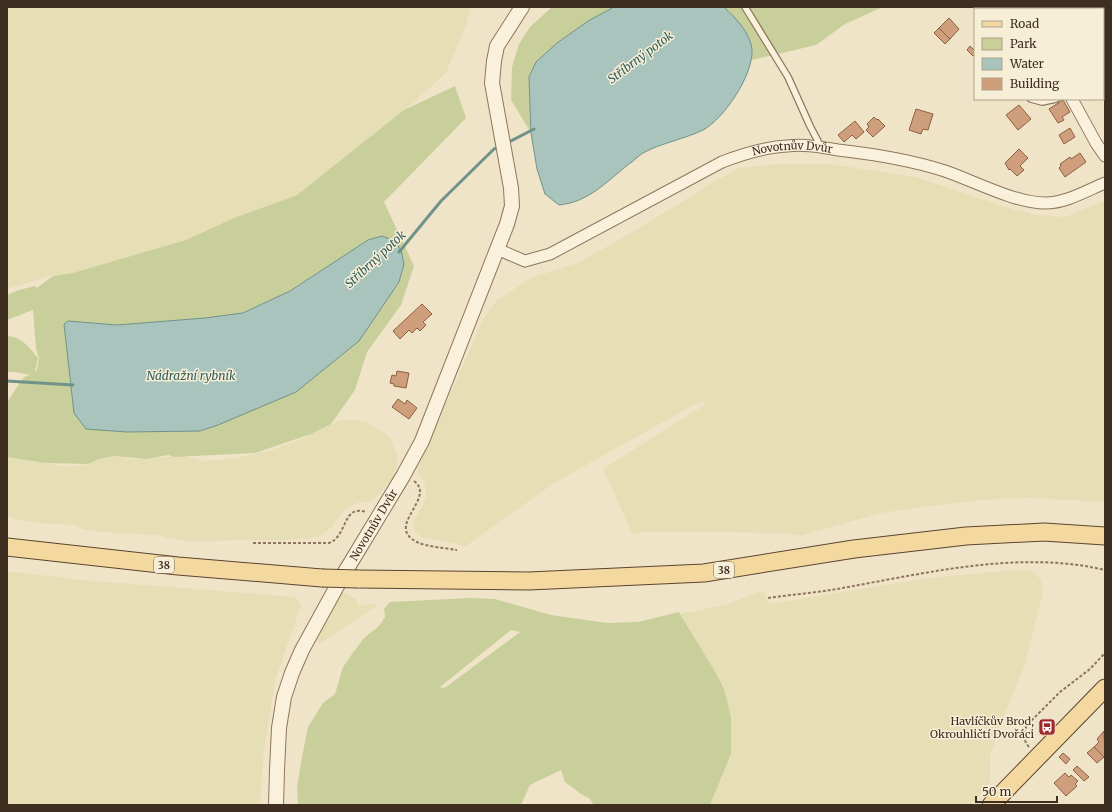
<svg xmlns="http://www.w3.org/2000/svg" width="1112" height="812" font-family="Merriweather,serif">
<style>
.farmland{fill:#e6deb5}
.green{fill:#c9cf9b;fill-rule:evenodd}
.water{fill:#a9c4bc;stroke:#6f938a}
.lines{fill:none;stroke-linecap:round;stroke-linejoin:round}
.stream{stroke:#6f938a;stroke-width:3}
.building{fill:#cf9f7d;stroke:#8d5f41}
.service-casing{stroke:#8d765c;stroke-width:8}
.minor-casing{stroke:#8d765c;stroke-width:13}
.tertiary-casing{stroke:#8d765c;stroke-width:16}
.primary-casing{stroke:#5b4430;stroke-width:19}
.path{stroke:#8d765c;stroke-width:2;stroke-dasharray:3 2;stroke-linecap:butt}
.service{stroke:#faf1dc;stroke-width:5.5}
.minor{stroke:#faf1dc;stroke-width:11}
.tertiary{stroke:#faf1dc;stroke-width:14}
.primary{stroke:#f3d9a0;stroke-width:17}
.primary-bridge-casing{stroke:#5b4430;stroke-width:19;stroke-linecap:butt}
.primary-bridge{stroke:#f3d9a0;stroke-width:17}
.labels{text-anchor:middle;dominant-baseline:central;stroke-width:3;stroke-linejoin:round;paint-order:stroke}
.shield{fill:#f7eed8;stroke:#756857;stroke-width:1}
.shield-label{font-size:10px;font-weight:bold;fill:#3d2e20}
.street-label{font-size:11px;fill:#3d2e20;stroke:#f7eed8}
.poi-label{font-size:11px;fill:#3d2e20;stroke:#f7eed8;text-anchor:end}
.water-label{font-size:12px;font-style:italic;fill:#2f5d5a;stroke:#f7eed8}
</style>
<rect width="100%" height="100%" fill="#f0e4c8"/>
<g class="farmland">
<polygon points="7,7 471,7 467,22 446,73 398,116 297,195 234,218 186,240 80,272 49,276 7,289"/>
<polygon points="778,164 830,164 915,177 1015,210 1037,215 1065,217 1105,201 1105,502 1026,498 982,500 937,505 881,513 800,536 786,533 658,532 632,533 603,469 706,404 703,401 688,408 554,483 466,546 420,537 415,532 413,526 414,520 422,507 426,499 426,490 424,482 419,476 416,466 431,437 484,318 496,301 531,278 580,262 648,223 710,184 739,168"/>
<polygon points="341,420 353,420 366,422 385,434 392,440 397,457 397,466 392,478 380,493 371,502 360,502 348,507 338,517 332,527 320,536 304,539 286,540 189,541 172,539 157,535 100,532 85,530 73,525 37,523 15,519 7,516 7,457 68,467 88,464 99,459 115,456 133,459 185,456 203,461 231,459 272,450 304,438 321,428"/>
<polygon points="1019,570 1034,572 1040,579 1043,587 1042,597 1025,665 1000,726 990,756 990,781 987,788 971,805 710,805 731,754 717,675 681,614 728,604 759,592 764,592 768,604 936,577"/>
<polygon points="7,571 81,580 296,597 301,605 275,681 263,758 260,805 7,805"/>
<polygon points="343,592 357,600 357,605 379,604 321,643 319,643 317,640 326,619"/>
</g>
<g class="green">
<polygon points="552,7 614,7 588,21 557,43 536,62 529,77 531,133 511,100 512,67 519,44 530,27"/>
<path d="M 724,7 L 883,7 L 845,24 L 816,45 L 752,60 C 752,37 740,22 724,7 Z"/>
<path d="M 455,86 L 466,118 L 384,202 L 414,266 L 401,305 L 367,352 L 355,390 L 331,424 L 311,434 L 255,453 L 174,457 L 168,455 L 146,459 L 115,456 L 99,459 L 88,464 L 45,463 L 7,457 L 7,402 L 24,377 L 30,375 L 15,372 L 7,372 L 7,336 C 22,337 29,347 38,358 L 35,372 L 37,370 L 39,358 L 36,349 L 33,310 L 7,320 L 7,295 L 19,290 L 35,286 L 37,288 L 53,276 L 73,273 L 186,240 L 234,218 L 297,195 L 404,110 ZM 368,240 L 248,412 L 218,425 L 200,431 L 164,431 L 68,321 L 117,325 L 205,318 L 243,313 L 290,291 Z"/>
<path d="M 470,598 L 495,599 L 551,615 L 607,623 L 638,622 L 679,612 L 717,675 L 724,689 L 731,717 L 731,754 L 710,805 L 594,805 L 589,798 L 581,794 L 565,782 L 561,770 L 530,785 L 521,805 L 298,805 L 297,788 L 302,757 L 308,727 L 323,703 L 335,694 L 343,667 L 352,654 L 364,638 L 379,626 L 385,617 L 384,609 L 390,602 ZM 511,630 L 520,632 L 446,687 L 442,688 L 440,687 Z"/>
</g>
<g class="water">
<path d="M 614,7 L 724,7 C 736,18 750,33 752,49 C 754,74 724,119 703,130 C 685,139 661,143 643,153 C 638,156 634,161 629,164 C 606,182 589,202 559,205 L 545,194 L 537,169 L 531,133 L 529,77 L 536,62 L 557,43 L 588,21 Z"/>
<polygon points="382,236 395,241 401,250 404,264 399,282 359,341 296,392 218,425 200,431 127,432 86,429 74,413 64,324 68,321 117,325 205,318 243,313 290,291 368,240"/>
</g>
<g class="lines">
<g class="stream">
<polyline points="507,143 534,129"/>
<polyline points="399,252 441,201 494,149 500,147"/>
<polyline points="7,381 73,385"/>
</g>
</g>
<g class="building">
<polygon points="949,18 959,29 950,39 939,28"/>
<polygon points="939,28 950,39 945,44 934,33"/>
<polygon points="970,46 975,51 975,54 973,56 967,50"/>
<polygon points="1063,100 1070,112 1062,117 1064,120 1058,123 1049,109"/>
<polygon points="1019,105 1031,119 1018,130 1006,115"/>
<polygon points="916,109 933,114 928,130 923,129 921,134 909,130"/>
<polygon points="874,117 877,120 878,119 885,126 873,137 866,130 869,127 867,124"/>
<polygon points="855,121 864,132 856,139 852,135 844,142 838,135"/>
<polygon points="1070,128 1075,137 1064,144 1059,135"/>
<polygon points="1019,149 1028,158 1020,166 1024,170 1017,176 1010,169 1009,170 1005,163"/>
<polygon points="1080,153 1086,162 1065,177 1059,168 1061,166 1060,164 1070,157 1071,159"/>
<polygon points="422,304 432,314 423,322 426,325 420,331 417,328 412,333 409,330 400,339 393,331"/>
<polygon points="397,371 409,373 406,388 394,386 394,384 390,383 392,375 396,376"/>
<polygon points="398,399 405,404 407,400 417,408 409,419 392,407"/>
<polygon points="1104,731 1105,756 1104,757 1094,747 1099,742 1097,739"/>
<polygon points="1094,747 1104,757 1097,763 1087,753"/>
<polygon points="1063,753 1070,759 1066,764 1059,757"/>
<polygon points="1077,766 1089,777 1084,781 1073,770"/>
<polygon points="1065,773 1069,777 1071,775 1078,781 1075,784 1077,786 1066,796 1054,783"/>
</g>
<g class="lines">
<defs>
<g id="service">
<polyline points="745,7 788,77 810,126 821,147"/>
<polyline points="1031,99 1042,102 1056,99"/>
</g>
<g id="minor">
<polyline points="1072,99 1096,143 1105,156"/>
<path id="s1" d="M 497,249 L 525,261 L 550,254 L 722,162 C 743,154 764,147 787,146 C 804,144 821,147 838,150 C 873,154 911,160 945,171 C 974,181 1015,203 1045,203 C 1066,203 1086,191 1105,183"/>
</g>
<g id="tertiary">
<path id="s2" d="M 276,805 L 277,770 L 279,728 L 284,697 L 292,673 L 302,650 L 342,577 L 403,476 L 422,441 L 507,224 L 512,206 L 511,188 L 492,83 L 494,61 L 497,46 L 522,7"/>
</g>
<g id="primary">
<polyline points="7,547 178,566 322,578"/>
<polyline points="358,579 529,581 704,573 854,549 966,536 1044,532 1105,536"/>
<polyline points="991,805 1105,688"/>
</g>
</defs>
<use href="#service" class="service-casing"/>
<use href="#minor" class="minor-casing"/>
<use href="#tertiary" class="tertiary-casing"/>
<use href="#primary" class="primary-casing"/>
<g class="path">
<path d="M 414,481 C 437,498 384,526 417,542 C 427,547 446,548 457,550"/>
<path d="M 253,543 L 329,543 C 348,536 342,504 366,512"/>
<path d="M 768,598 C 789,595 811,593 831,590 C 919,575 1016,549 1105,570"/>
<path d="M 1029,747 C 1023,740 1022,732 1028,724 L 1060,692 L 1090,669 L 1105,653"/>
</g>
<use href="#service" class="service"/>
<use href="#minor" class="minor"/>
<use href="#tertiary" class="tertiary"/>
<use href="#primary" class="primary"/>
<defs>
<polyline id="primary-bridge" points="322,578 358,579"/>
</defs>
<use href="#primary-bridge" class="primary-bridge-casing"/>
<use href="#primary-bridge" class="primary-bridge"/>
</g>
<defs>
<symbol id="bus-square" viewBox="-11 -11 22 22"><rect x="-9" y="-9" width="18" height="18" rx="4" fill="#9e2a2b" stroke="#f7eed8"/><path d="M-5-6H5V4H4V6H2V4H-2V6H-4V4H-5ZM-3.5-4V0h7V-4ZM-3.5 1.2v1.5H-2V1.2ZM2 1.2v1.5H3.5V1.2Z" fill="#fff"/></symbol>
</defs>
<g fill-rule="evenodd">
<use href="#bus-square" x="1037" y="717" width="20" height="20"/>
</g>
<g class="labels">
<g class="shield">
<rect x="154" y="557" width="20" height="16" rx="3"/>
<rect x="714" y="562" width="20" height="16" rx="3"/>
</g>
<g class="shield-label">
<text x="164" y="565">38</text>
<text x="724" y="570">38</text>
</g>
<g class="street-label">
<text stroke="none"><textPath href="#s1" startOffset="324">Novotnův Dvůr</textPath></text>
<text stroke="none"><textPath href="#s2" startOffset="303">Novotnův Dvůr</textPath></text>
</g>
<g class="poi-label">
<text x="1034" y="721">Havlíčkův Brod,<tspan x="1034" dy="13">Okrouhličtí Dvořáci</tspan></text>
</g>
<g class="water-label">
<text transform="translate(640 57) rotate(-37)">Stříbrný potok</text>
<text transform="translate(375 259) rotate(-43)">Stříbrný potok</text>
<text x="191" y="375">Nádražní rybník</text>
</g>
</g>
<rect width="1112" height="812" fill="none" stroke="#3d2e20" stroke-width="16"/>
<rect x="974" y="8" width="130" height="92" fill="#f7eed8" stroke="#ada18e"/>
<rect x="982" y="21" width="20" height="6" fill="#f3d9a0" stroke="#ada18e"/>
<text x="1010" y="28" font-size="12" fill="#3d2e20">Road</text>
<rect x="982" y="38" width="20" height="12" fill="#c9cf9b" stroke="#ada18e"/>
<text x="1010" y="48" font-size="12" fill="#3d2e20">Park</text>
<rect x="982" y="58" width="20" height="12" fill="#a9c4bc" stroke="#ada18e"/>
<text x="1010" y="68" font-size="12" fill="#3d2e20">Water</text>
<rect x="982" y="78" width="20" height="12" fill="#cf9f7d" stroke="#ada18e"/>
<text x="1010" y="88" font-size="12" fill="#3d2e20">Building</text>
<path d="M976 796v6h81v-6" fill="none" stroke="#3d2e20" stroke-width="2"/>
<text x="982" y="796" font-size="12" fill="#3d2e20" stroke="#f7eed8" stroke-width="3" paint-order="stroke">50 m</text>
</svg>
